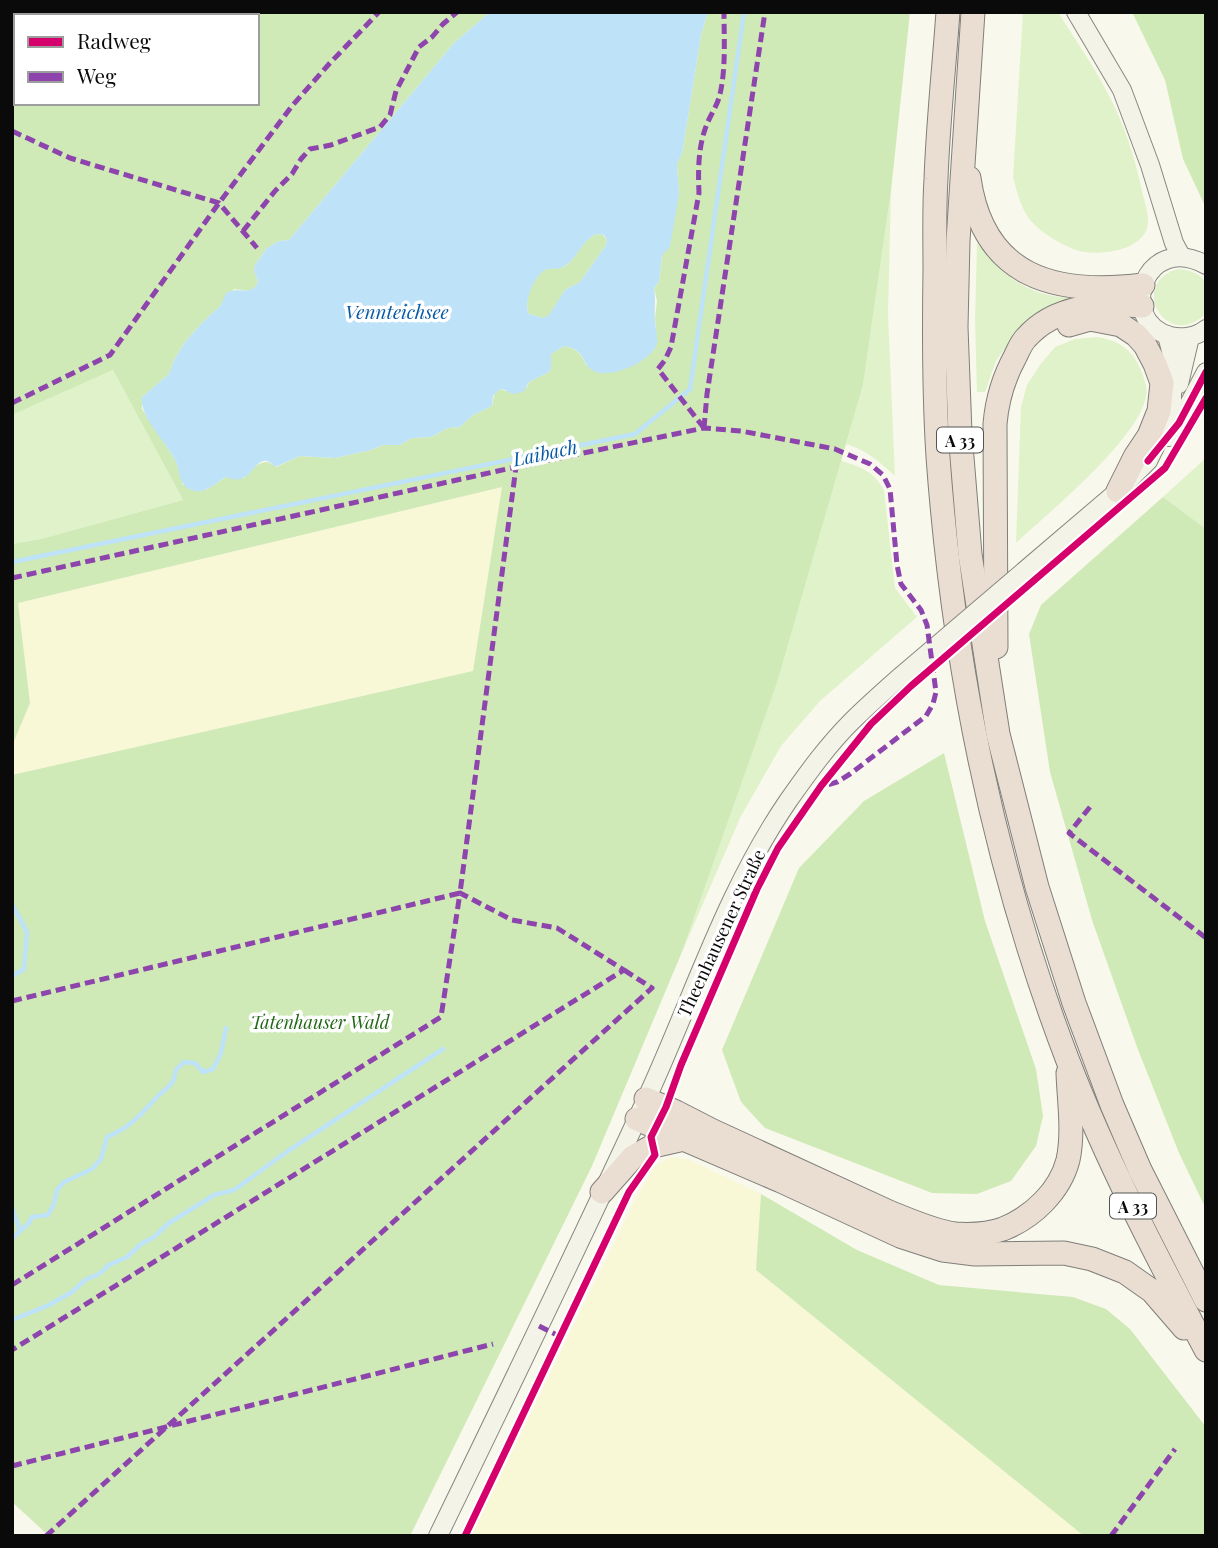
<svg xmlns="http://www.w3.org/2000/svg" width="1218" height="1548" font-family="'Playfair Display',serif">
<style>
.farmland{fill:#f8f7d6}
.green{fill:#e0f2ca}
.forest{fill:#cfeab7;fill-rule:evenodd}
.water{fill:#bee2f8;fill-rule:evenodd}
.lines{fill:none;stroke-linecap:round;stroke-linejoin:round}
.stream{stroke:#bee2f8;stroke-width:4.5}
.secondary-casing{stroke:#888883;stroke-width:20}
.highway-casing{stroke:#7f7e7a;stroke-width:25}
.secondary{stroke:#f4f3e7;stroke-width:18}
.highway{stroke:#eaded2;stroke-width:23}
.secondary-bridge-casing{stroke:#888883;stroke-width:20;stroke-linecap:butt}
.secondary-bridge{stroke:#f4f3e7;stroke-width:18}
.quiet{stroke:#8e44ad;stroke-width:5;stroke-dasharray:10 5;stroke-linecap:butt}
.cycleway-casing{stroke:#fff;stroke-width:11}
.cycleway{stroke:#d6006c;stroke-width:7}
.labels{text-anchor:middle;dominant-baseline:central;stroke-width:7;stroke-linejoin:round;paint-order:stroke}
.shield{fill:#fff;stroke:#545454;stroke-width:2}
.shield-label{font-size:16px;font-weight:bold;fill:#0a0a0a}
.street-label{font-size:18px;fill:#0a0a0a;stroke:#fff}
.park-label{font-size:18px;font-style:italic;fill:#226715;stroke:#fff}
.water-label{font-size:19px;font-style:italic;fill:#085aa7;stroke:#fff}
</style>
<rect width="100%" height="100%" fill="#f9f8ed"/>
<g class="farmland">
<polygon points="502,487 473,671 12,775 12,746 30,703 18,603"/>
<polygon points="670,1157 688,1159 761,1194 756,1270 1084,1536 471,1536 636,1198 655,1166"/>
</g>
<g class="green">
<path d="M 1023,12 L 1058,12 C 1074,38 1092,63 1106,90 C 1123,121 1135,157 1142,191 C 1144,201 1149,213 1148,223 C 1146,251 1098,257 1076,250 C 1060,244 1043,234 1031,221 C 1021,209 1017,192 1013,177 Z"/>
<path d="M 891,191 L 888,313 L 895,476 C 880,462 866,450 846,444 L 863,385 Z"/>
<path d="M 977,242 C 996,271 1026,294 1062,297 C 1071,297 1080,297 1089,296 L 1019,333 L 1007,346 L 996,361 L 985,392 L 977,392 L 975,321 Z"/>
<path d="M 1178,269 C 1190,270 1200,273 1206,283 L 1205,314 C 1167,352 1127,283 1178,269 Z"/>
<path d="M 1097,337 C 1116,340 1130,347 1139,366 C 1143,375 1148,386 1146,396 C 1139,439 1049,512 1016,543 L 1021,407 L 1027,385 L 1040,365 L 1055,347 L 1075,339 Z"/>
<polygon points="113,370 183,500 41,539 12,544 12,415"/>
<polygon points="1206,458 1206,529 1163,497"/>
<path d="M 841,461 C 862,467 873,471 884,490 L 895,588 L 917,617 L 820,701 L 781,746 L 741,816 L 682,952 L 777,683 Z"/>
</g>
<g class="forest">
<path d="M 12,12 L 490,12 L 454,43 L 289,240 L 279,241 L 267,248 L 255,265 L 254,271 L 258,281 C 257,294 244,290 234,289 L 221,305 L 202,323 L 185,342 L 175,358 L 169,374 L 142,397 L 142,409 L 176,461 L 183,485 L 206,490 L 226,477 L 244,478 C 253,469 263,454 276,467 L 300,456 L 335,458 L 371,450 L 383,445 L 400,445 L 412,438 L 431,437 L 448,428 L 460,427 L 473,415 L 492,406 C 494,399 492,394 500,389 L 506,391 L 527,387 L 529,382 L 549,372 L 551,369 L 551,354 L 564,346 C 578,349 580,353 587,366 L 657,343 L 655,318 L 657,301 L 654,288 L 659,282 L 662,255 L 679,194 L 677,164 L 682,154 L 701,35 L 708,12 L 910,12 L 891,191 L 863,385 L 777,683 L 682,952 L 592,1166 L 410,1536 L 49,1536 L 12,1502 L 12,775 L 473,671 L 502,487 L 18,603 L 30,703 L 12,746 L 12,544 L 41,539 L 183,500 L 113,370 L 12,415 ZM 16,16 L 257,16 L 257,103 L 16,103 Z"/>
<polygon points="1132,12 1206,12 1206,208 1183,159 1165,80"/>
<path d="M 597,234 L 603,235 L 607,240 L 606,245 L 580,282 L 565,290 L 549,316 L 543,318 L 529,314 C 523,303 533,276 545,270 C 554,266 560,272 570,262 C 579,252 584,239 597,234 Z"/>
<polygon points="1163,497 1206,529 1206,1209 1179,1153 1137,1047 1092,920 1050,772 1029,634 1041,605"/>
<polygon points="944,753 985,921 1036,1069 1043,1116 1036,1146 1011,1181 977,1194 932,1193 765,1128 741,1102 722,1050 799,868 864,801"/>
<polygon points="761,1194 857,1250 939,1285 1073,1297 1106,1309 1130,1329 1206,1427 1206,1536 1084,1536 756,1270"/>
</g>
<path class="water" d="M 490,12 L 708,12 L 701,35 L 682,154 L 677,164 L 679,194 L 670,247 L 662,255 L 659,282 L 654,288 C 656,299 654,309 655,321 C 655,327 658,336 657,343 C 653,361 613,378 596,372 C 580,366 588,350 564,346 L 551,354 L 551,369 L 549,372 L 529,382 L 524,391 C 506,398 512,390 500,389 L 493,396 L 492,406 L 473,415 L 460,427 L 448,428 L 431,437 L 412,438 L 400,445 L 383,445 L 371,450 L 335,458 L 300,456 L 275,467 C 260,450 255,473 243,478 C 237,481 231,479 226,477 C 215,483 205,495 192,490 C 180,487 180,474 177,464 C 169,444 139,418 142,397 L 169,374 L 175,358 L 185,342 L 202,323 L 221,305 L 226,293 C 239,286 254,297 258,281 L 254,271 L 255,265 L 267,248 L 279,241 L 289,240 L 454,43 ZM 597,234 L 604,235 L 607,240 L 606,245 L 580,282 L 565,290 L 549,315 L 543,318 L 529,314 C 523,303 534,276 545,270 C 552,267 559,271 566,265 C 578,257 582,240 597,234 Z"/>
<g class="lines">
<g class="stream">
<polyline points="12,562 635,434 690,389 744,12"/>
<polyline points="12,904 27,932 24,969 12,976"/>
<polyline points="12,1207 20,1231 12,1239"/>
<path d="M 20,1231 L 29,1223 L 32,1217 L 48,1215 L 54,1204 L 57,1190 L 64,1182 L 92,1169 L 101,1159 L 107,1137 C 131,1127 141,1114 158,1096 C 163,1091 170,1087 173,1081 C 175,1077 175,1073 176,1070 C 178,1067 182,1065 184,1062 L 195,1063 L 203,1072 L 213,1069 L 221,1053 L 226,1028"/>
<polyline points="12,1320 49,1305 72,1292 85,1280 99,1274 109,1265 127,1257 141,1244 154,1237 169,1223 214,1195 234,1190 288,1151 443,1049"/>
</g>
<defs>
<g id="secondary">
<polyline points="1076,12 1122,90 1150,165 1174,243 1181,256"/>
<path d="M 1206,265 C 1145,231 1115,320 1170,336 C 1182,339 1196,337 1206,329"/>
<polyline points="1179,384 1190,337"/>
<polyline points="1169,437 1179,423 1206,372"/>
<polyline points="1016,578 1118,491 1148,461 1169,418 1172,404 1172,355 1167,335"/>
<path d="M 438,1536 C 508,1392 578,1247 645,1102 C 692,1001 725,893 788,801 C 807,774 827,746 851,722 C 867,706 884,691 901,676"/>
</g>
<g id="highway">
<path d="M 948,12 C 944,68 938,123 936,179 C 934,209 935,239 935,269 C 934,332 934,395 938,457 C 953,663 994,868 1068,1061 C 1106,1160 1156,1255 1206,1350"/>
<polyline points="973,12 958,241 956,327 960,433 970,554 998,734 1037,887 1074,1003 1112,1105 1140,1170 1206,1300"/>
<path d="M 969,178 C 983,277 1054,296 1143,285"/>
<polyline points="1069,325 1090,319 1121,325 1136,335 1145,345 1155,364 1162,383 1159,411 1149,436 1135,457 1118,491"/>
<path d="M 996,647 L 995,424 C 997,400 1003,379 1015,357 C 1018,351 1021,343 1026,338 C 1055,305 1101,303 1142,306"/>
<path d="M 646,1099 L 676,1112 L 713,1131 L 889,1212 C 909,1220 933,1231 955,1234 C 971,1235 989,1234 1003,1229 C 1033,1217 1060,1191 1068,1160 C 1074,1132 1069,1101 1068,1073"/>
<polyline points="637,1119 781,1181 900,1236 943,1250 975,1254 1064,1253 1092,1259 1125,1272 1152,1291 1184,1328"/>
<polyline points="602,1192 633,1157 653,1146 684,1139"/>
</g>
</defs>
<use href="#secondary" class="secondary-casing"/>
<use href="#highway" class="highway-casing"/>
<use href="#secondary" class="secondary"/>
<use href="#highway" class="highway"/>
<defs>
<polyline id="secondary-bridge" points="901,676 1016,578"/>
</defs>
<use href="#secondary-bridge" class="secondary-bridge-casing"/>
<use href="#secondary-bridge" class="secondary-bridge"/>
<g class="quiet">
<polyline points="12,131 70,158 219,203 257,248"/>
<polyline points="243,231 275,191 292,174 301,159 310,149 331,145 380,127 390,115 396,91 419,47 432,37 443,24 457,12"/>
<polyline points="12,403 110,355 219,203 292,106 330,63 379,12"/>
<path d="M 704,428 L 658,369 L 665,360 L 671,347 L 699,193 C 698,170 698,146 707,124 C 711,114 718,104 720,94 C 726,69 724,37 724,12"/>
<polyline points="704,428 707,394 765,12"/>
<polyline points="12,578 516,467 704,428 741,431 835,449 870,464 883,475 890,489 897,565 901,584 921,610 927,625 936,692 933,704 926,716 850,774 837,782 824,786"/>
<polyline points="1090,807 1069,833 1206,938"/>
<polyline points="12,1001 460,893 516,467"/>
<polyline points="12,1285 441,1017 460,893 512,920 557,928 624,970 12,1350"/>
<polyline points="539,1326 561,1337"/>
<polyline points="12,1466 493,1344"/>
<polyline points="46,1536 652,988 624,970"/>
<polyline points="1111,1536 1175,1449"/>
</g>
<defs>
<g id="cycleway">
<polyline points="1148,461 1179,423 1206,372"/>
<polyline points="465,1536 629,1192 655,1155 651,1137 666,1107 681,1065 757,889 778,848 821,786 871,724 911,686 1165,468 1206,398"/>
</g>
</defs>
<use href="#cycleway" class="cycleway-casing"/>
<use href="#cycleway" class="cycleway"/>
</g>
<g class="labels">
<g class="shield">
<rect x="937" y="427.5" width="46" height="25" rx="5"/>
<rect x="1110" y="1193.5" width="46" height="25" rx="5"/>
</g>
<g class="shield-label">
<text x="960" y="440">A 33</text>
<text x="1133" y="1206">A 33</text>
</g>
<g class="street-label">
<text transform="translate(721 933) rotate(-65)">Theenhausener Straße</text>
</g>
<g class="park-label">
<text x="320" y="1022">Tatenhauser Wald</text>
</g>
<g class="water-label">
<text x="397" y="311">Vennteichsee</text>
<text transform="translate(545 452) rotate(-12)">Laibach</text>
</g>
</g>
<rect width="1218" height="1548" fill="none" stroke="#0a0a0a" stroke-width="28"/>
<rect x="14" y="14" width="245" height="91" fill="#ffffff" stroke="#9d9d9d" stroke-width="2"/>
<rect x="28" y="37" width="35" height="10" fill="#d6006c" stroke="#9d9d9d" stroke-width="2"/>
<text x="77" y="49" font-size="21" fill="#0a0a0a">Radweg</text>
<rect x="28" y="72" width="35" height="10" fill="#8e44ad" stroke="#9d9d9d" stroke-width="2"/>
<text x="77" y="84" font-size="21" fill="#0a0a0a">Weg</text>
</svg>
